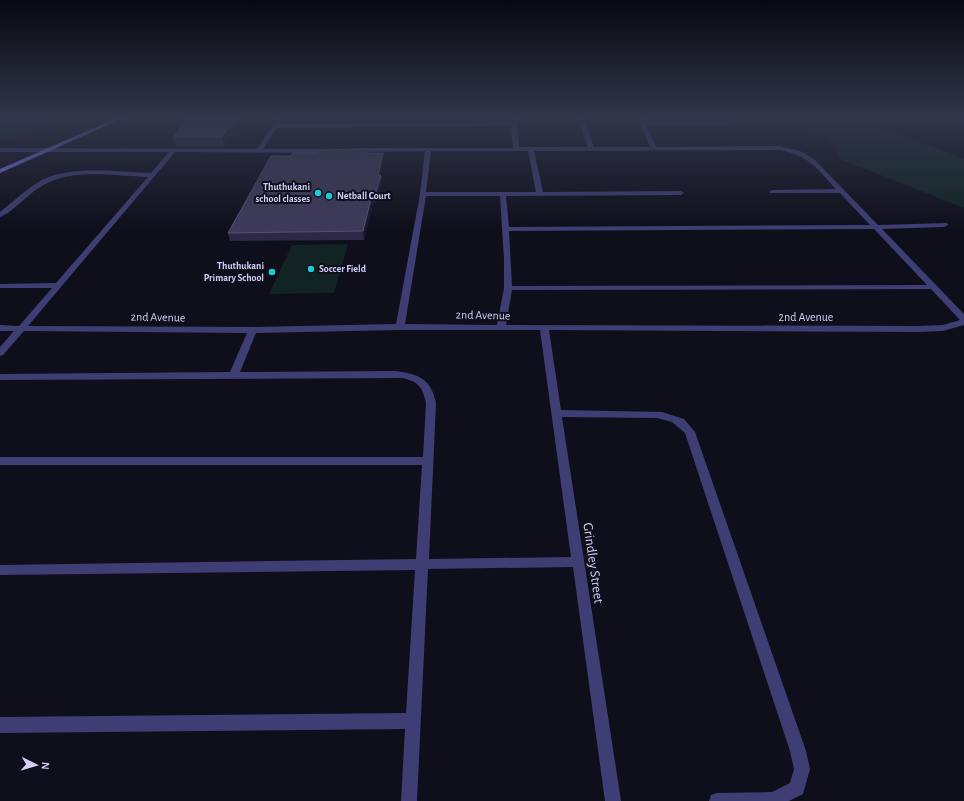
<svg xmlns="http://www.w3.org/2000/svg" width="964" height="801" font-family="'Alegreya Sans',sans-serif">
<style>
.green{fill:#112423}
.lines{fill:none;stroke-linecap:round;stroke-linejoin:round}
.street{fill:#3e3e74;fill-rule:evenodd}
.secondary{fill:#7172ec;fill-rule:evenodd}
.wall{fill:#2d2847}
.shaded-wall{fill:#1a162e}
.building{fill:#3f3a5a;stroke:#565173}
.poi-dot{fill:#1ccbd7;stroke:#0f0e1b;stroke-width:1.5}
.labels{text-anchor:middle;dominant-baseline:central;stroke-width:4;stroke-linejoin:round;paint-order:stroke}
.far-poi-label{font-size:10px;font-weight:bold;fill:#d1cef9;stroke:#0f0e1b;text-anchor:end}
.street-label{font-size:12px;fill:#d1cef9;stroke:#0f0e1b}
.near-street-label{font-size:14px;fill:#d1cef9;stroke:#0f0e1b}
</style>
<rect width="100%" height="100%" fill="#0f0e1b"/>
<g class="green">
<polygon points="748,117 839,117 885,128 964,159 964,208 840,159 835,144 794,124"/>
<polygon points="0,122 43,122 16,139 0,139"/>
<polygon points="348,244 334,293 269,294 292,245"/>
</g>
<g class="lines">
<path class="street" d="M 278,117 L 284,117 L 279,124 L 511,122 L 510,117 L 516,117 L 519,147 L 588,147 L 577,117 L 583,117 L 594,147 L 650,147 L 637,117 L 643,117 L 645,121 L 728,122 L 730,123 L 730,125 L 646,125 L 656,147 L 780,146 L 800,151 L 814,159 L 878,225 L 947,223 L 948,225 L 944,227 L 882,229 L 964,314 L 964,325 L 943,331 L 918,332 L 549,330 L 561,410 L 662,412 L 684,419 L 695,432 L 806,751 L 810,769 L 803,794 L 789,801 L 709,801 L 711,795 L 717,793 L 772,792 L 790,783 L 794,769 L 790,751 L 685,433 L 672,422 L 657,418 L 562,417 L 621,801 L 605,801 L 573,567 L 428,569 L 417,801 L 401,801 L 405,729 L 0,733 L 0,717 L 406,713 L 415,570 L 0,575 L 0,565 L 416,559 L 422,465 L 0,465 L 0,457 L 423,457 L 426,403 C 423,388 418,381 402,378 L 0,380 L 0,374 L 230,372 L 247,333 L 24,331 L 3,355 L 0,356 L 0,347 L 14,331 L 0,331 L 0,325 L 19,326 L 52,288 L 0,288 L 0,284 L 56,283 L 148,177 C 115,176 70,168 42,186 C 29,193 12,213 0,217 L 0,212 C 14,201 26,189 42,180 C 71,165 118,172 151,173 L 169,152 L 0,152 L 0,148 L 257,149 ZM 511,126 L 513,148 L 354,148 L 351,150 L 354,152 L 425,151 L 420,194 L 396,324 L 253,327 L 28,326 L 175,152 L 330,153 L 333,151 L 330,149 L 263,149 L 277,128 ZM 780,150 C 810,156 816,168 836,189 L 772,190 L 769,192 L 770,193 L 840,193 L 870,225 L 509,227 L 506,196 L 681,195 L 684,193 L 681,191 L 543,192 L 534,151 ZM 431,151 L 528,151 L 536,192 L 426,192 ZM 426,196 L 500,196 L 504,259 L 504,288 L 497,325 L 405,324 ZM 874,229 L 927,285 L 512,286 L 509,231 ZM 931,289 L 960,320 L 943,325 L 918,326 L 506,325 L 512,290 ZM 400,330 L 540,330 L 571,557 L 429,559 L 436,403 C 431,378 418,374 395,371 L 240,372 L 256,333 Z"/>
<polygon class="secondary" points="119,117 126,117 0,173 0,169"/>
</g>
<g class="wall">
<polygon points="14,117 52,117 48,119"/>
<polygon points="238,127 224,147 176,147 173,137"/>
<polygon points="316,153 383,153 383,161 380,176 381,184 376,203 373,203 364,240 230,241 228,233 291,156"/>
</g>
<g class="shaded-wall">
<polygon points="47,117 52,117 48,119"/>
<polygon points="236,118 238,127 224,147 222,137"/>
<polygon points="383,153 383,161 380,180 381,176 381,184 376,203 373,203 364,240 363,231 372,195 378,175"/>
</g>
<g class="building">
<polygon points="188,118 236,118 222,137 173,137"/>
<polygon points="367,149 366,153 383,153 378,175 381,176 375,195 372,195 363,231 228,233 271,156 291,156 293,153 316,153 318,150"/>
</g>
<linearGradient id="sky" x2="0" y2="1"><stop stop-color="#08080f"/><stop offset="0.51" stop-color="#31364a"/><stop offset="1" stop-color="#31364a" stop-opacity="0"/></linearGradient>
<rect width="964" height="229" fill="url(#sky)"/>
<g class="poi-dot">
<circle cx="318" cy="193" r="4"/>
<circle cx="329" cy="196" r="4"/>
<circle cx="311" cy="269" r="4"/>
<circle cx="272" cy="272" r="4"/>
</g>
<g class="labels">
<g class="far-poi-label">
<text x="310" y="187">Thuthukani<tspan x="310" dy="12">school classes</tspan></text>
<text x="337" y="196" text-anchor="start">Netball Court</text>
<text x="264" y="266">Thuthukani<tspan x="264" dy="12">Primary School</tspan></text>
<text x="319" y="269" text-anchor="start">Soccer Field</text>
</g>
<g class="street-label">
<text transform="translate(483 315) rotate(1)">2nd Avenue</text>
<text transform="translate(158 317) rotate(1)">2nd Avenue</text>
<text x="806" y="317">2nd Avenue</text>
</g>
<g class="near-street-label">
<text transform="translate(593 563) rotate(82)">Grindley Street</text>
</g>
</g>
<g transform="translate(36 765) rotate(95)" stroke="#0f0e1b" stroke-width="3" paint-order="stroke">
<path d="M0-3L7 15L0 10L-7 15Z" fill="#d1cef9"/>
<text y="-6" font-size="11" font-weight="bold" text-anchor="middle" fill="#d1cef9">N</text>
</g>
</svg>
